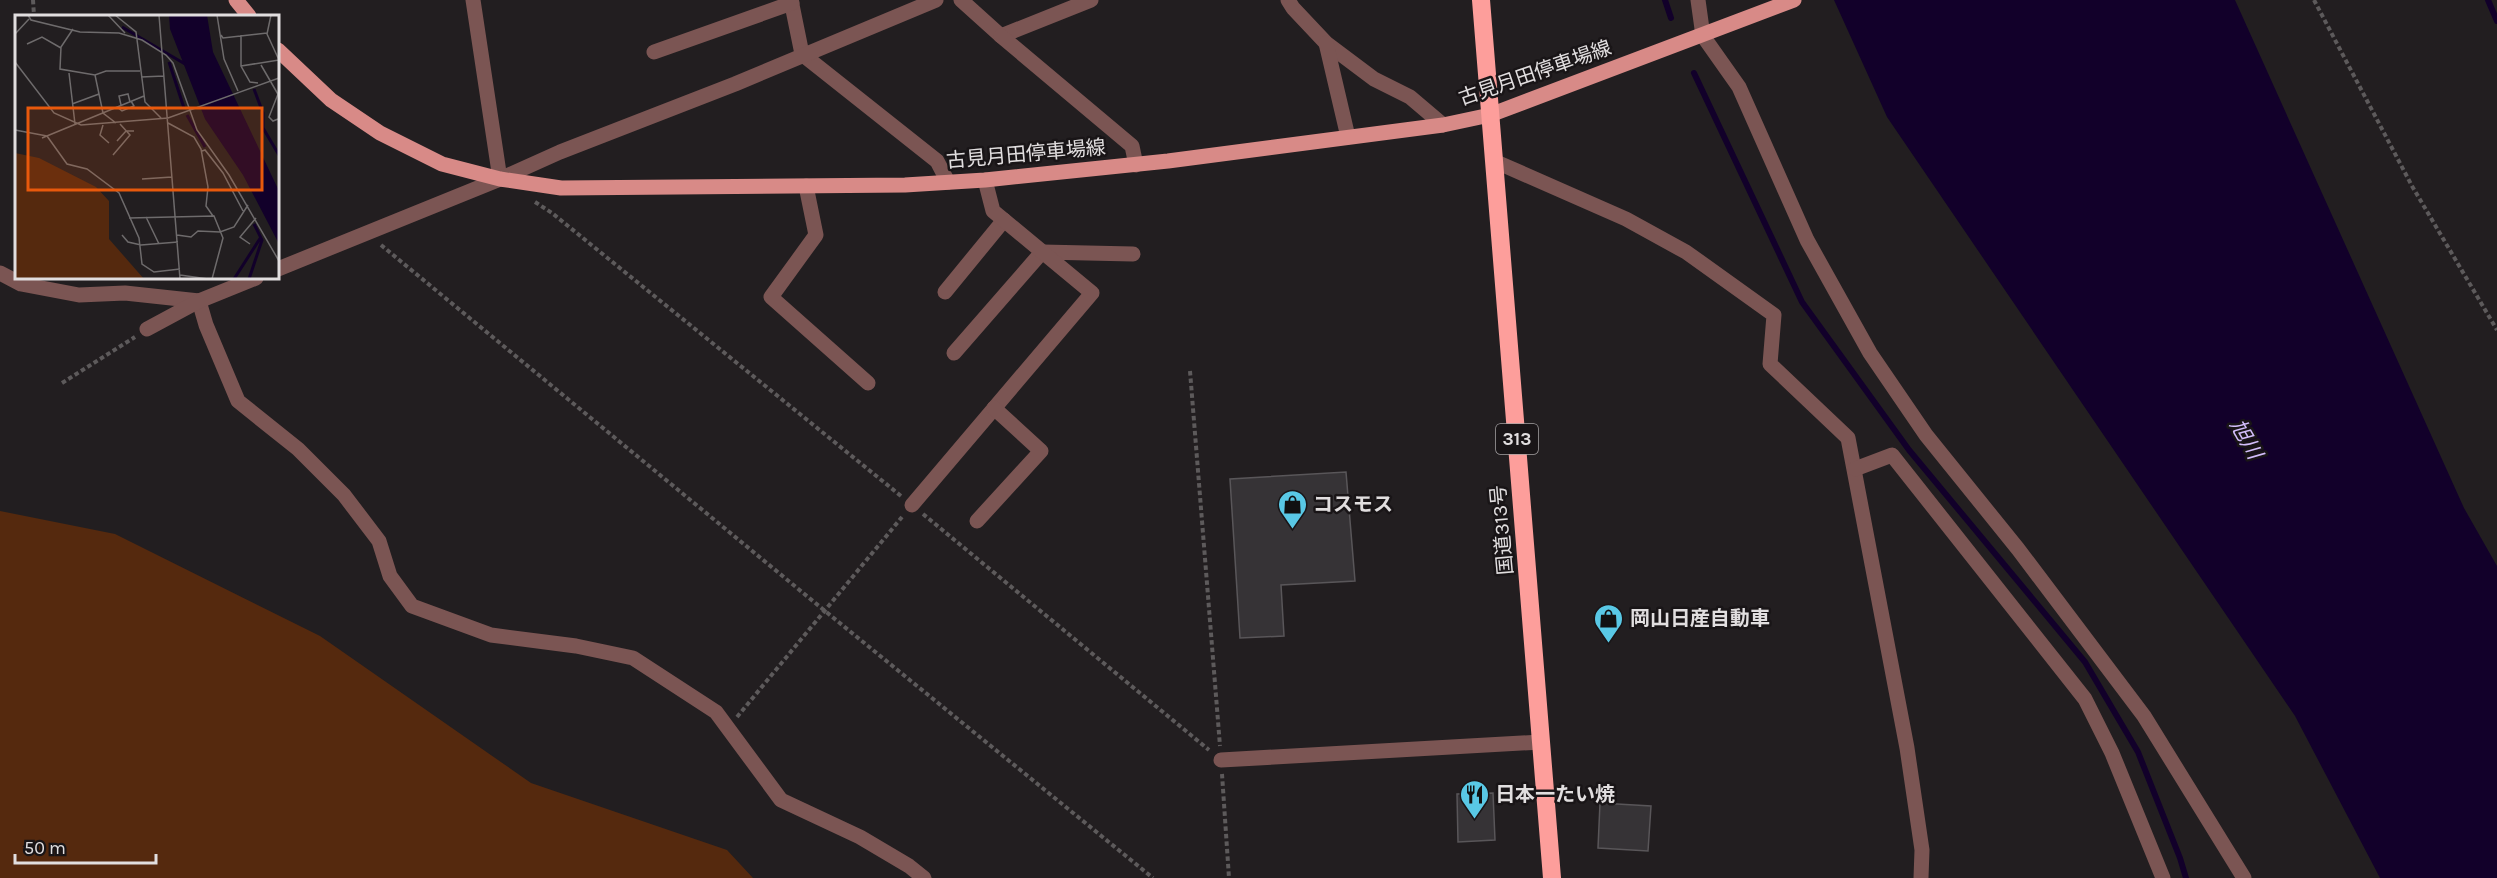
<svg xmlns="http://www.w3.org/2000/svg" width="2497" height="878" font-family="Karla,'Noto Sans JP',sans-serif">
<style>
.green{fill:#55290e}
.water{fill:#12002a}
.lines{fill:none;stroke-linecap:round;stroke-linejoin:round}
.stream{stroke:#12002a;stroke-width:6}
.building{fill:#363336;stroke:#595659;stroke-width:1.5}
.path{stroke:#5d5a5b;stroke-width:4;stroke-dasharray:4.5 3;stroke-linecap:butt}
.minor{stroke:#7b5553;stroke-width:15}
.major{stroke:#d88a87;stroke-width:15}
.highway{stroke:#fd9e9b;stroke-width:18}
.labels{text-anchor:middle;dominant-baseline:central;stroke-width:5;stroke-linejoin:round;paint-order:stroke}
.shield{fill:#191517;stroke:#a5a2a3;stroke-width:1.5}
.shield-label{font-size:18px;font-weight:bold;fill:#e1dedf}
.street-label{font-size:20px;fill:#e1dedf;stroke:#191517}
.poi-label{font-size:20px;font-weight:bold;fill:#e1dedf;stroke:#191517;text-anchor:start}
.water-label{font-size:21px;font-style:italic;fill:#d2bdfa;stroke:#191517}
.inset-river{fill:none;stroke:#12002a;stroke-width:3}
.inset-road{fill:none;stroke:#6e6b6c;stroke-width:1.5}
.view{fill:#e8590c;fill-opacity:0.15;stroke:#e8590c;stroke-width:3}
.inset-edge{fill:none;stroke:#e1dedf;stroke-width:3}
</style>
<rect width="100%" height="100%" fill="#221e20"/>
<polygon class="green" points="0,511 115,534 320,636 531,783 727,850 753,878 0,878"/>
<polygon class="water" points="1834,0 2235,0 2464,508 2497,566 2497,878 2380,878 2295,716 1887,117"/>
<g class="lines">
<g class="stream">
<polyline points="1665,0 1671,18"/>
<polyline points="2488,0 2497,21"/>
<polyline points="1694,73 1802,302 1909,450 2085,662 2138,752 2180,858 2186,878"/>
</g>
</g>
<g class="building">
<polygon points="1346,472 1355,581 1281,585 1284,636 1240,638 1230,479"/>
<polygon points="1493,793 1495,840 1458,842 1457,794"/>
<polygon points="1600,803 1651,806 1648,851 1598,848"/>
</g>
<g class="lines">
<g class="path">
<polyline points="33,0 34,16"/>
<polyline points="2314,0 2412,186 2497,330"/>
<polyline points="535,202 552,213 901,496"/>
<polyline points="381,245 825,611 1153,878"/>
<polyline points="1190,371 1220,746"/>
<polyline points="62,383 135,337"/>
<polyline points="923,514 1209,750"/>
<polyline points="737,717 902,517"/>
<polyline points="1222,774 1229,878"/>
</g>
<g class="minor">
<polyline points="473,0 500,179"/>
<polyline points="791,0 802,54 937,161 948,182"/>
<polyline points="961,0 1001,36 1091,0"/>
<polyline points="1288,0 1293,8 1326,43 1374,79 1410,97 1443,125"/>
<polyline points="1698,0 1703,36 1739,87 1807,240 1870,353 1926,435 2018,549 2144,716 2244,878"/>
<polyline points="1001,36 1132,146 1136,165"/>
<polyline points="1326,43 1348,137"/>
<polyline points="654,52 792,3"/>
<polyline points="1494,161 1626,219 1686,252 1774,315 1770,364 1848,438 1907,748 1922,850 1921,878"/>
<polyline points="806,186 816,235 771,297 868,383"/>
<polyline points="278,269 500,179 560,152 735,84 936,0"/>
<polyline points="0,273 21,284 79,295 125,293 199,301"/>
<polyline points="945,292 1004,220"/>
<polyline points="199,301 206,325 238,401 298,449 344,495 379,541 390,576 412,606 491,635 576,646 633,658 716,712 781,800 860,837 909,866 924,878"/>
<polyline points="147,329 199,301 256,278"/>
<polyline points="954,353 1042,252 1133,254"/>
<polyline points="1855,469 1892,455 2085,699 2112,753 2163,878"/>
<polyline points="912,505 1092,293 993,211 985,180"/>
<polyline points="977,521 1041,451 994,408"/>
<polyline points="1221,760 1541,742"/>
</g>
<g class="major">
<polyline points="236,0 249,16"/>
<polyline points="278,50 331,100 380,133 442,164 500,179 561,188 905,185 985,180 1168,161 1443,125 1490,115 1794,0"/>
</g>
<polyline class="highway" points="1481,0 1552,878"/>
</g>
<defs>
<symbol id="shop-pin" viewBox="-11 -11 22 30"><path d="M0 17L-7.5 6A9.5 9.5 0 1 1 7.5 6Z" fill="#59c8e5" stroke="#191517"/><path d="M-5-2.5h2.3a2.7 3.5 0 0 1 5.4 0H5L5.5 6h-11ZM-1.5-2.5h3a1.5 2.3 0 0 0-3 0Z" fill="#111"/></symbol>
<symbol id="restaurant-pin" viewBox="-11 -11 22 30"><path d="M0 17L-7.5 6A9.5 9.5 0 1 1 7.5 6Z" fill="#59c8e5" stroke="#191517"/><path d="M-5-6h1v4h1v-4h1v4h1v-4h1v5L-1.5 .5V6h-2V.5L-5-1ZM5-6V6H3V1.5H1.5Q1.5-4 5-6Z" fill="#111"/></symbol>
</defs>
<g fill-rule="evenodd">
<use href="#shop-pin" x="1276" y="488" width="33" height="45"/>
<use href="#shop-pin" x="1592" y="602" width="33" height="45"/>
<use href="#restaurant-pin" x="1458" y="778" width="33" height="45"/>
</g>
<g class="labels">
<rect class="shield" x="1496" y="424" width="42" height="30" rx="4.5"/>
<g class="shield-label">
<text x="1517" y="439">313</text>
</g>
<g class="street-label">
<text transform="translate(1535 73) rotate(-19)">古見月田停車場線</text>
<text transform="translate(1026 154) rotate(-5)">古見月田停車場線</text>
<text transform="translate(1502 530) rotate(-95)">国道313号</text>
</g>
<g class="poi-label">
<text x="1313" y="504">コスモス</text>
<text x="1630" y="618">岡山日産自動車</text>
<text x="1495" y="794">日本一たい焼</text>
</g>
<g class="water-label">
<text transform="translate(2246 439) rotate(60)">旭川</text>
</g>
</g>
<g transform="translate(15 15)">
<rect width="264" height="264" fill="#221e20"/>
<path d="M 0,138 L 24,143 L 81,172 L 94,186 L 94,224 L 129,264 L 0,264 Z" fill="#55290e"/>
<path d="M 154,0 L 192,0 L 198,37 L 264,176 L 264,229 L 228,160 L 190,104 L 155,14 Z" fill="#12002a"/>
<path class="inset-river" d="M 107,12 L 170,49M 154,47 L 169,93M 239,74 L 248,98 L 248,113 L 264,140M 172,100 L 190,132M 219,264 L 246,222M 234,264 L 247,225 L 239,209"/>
<path class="inset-road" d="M 13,0 L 16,5 L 65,17 L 104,18 L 127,25 L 151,40 L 158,48 L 182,115 L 214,160 L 264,246M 93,0 L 110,18M 100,0 L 121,17 L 130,87 L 146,103M 144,0 L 165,264M 202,0 L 209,44 L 223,76M 256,0 L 252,19 L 264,45M 58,14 L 46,32 L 45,54 L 80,60 L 91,56 L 125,56M 0,19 L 14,4M 206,20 L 208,23 L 252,18M 226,20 L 226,51 L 235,67 L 243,68M 12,29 L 27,22 L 46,33M 0,47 L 39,98 L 66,110 L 153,103 L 264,63M 246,50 L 264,81M 226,51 L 264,45M 54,58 L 60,109M 80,60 L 88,98 L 101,108M 126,62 L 149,61M 263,79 L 254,102 L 258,106 L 263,104M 57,89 L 84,79M 106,90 L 104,81 L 113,79 L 115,87M 102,92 L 107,96 L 119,91 L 116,86M 153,108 L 179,122 L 186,134 L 193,172 L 191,191 L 198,201M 88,110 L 85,120 L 94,128M 0,115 L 32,121M 32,121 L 52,149 L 72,154 L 104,178 L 124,223 L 127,249 L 139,257 L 165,254M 27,123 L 129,81M 102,126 L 111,116 L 119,116M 187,136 L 190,135 L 208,158 L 228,196M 98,140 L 115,120 L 105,109M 127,164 L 157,162M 131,202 L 144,229M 114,203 L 199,201 L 208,223 L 197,264M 107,220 L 113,227 L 126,230 L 163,227M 162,220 L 176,222 L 183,216 L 205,217 L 219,212 L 233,190M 235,229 L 225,222 L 241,203M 165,260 L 193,264"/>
<path class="view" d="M 13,93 L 247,93 L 247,175 L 13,175 Z"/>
<rect width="264" height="264" class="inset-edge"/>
</g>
<path d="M15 854v9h141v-9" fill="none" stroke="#e1dedf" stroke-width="3"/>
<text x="24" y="854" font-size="18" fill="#e1dedf" stroke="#191517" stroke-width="4.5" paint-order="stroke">50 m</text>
</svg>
